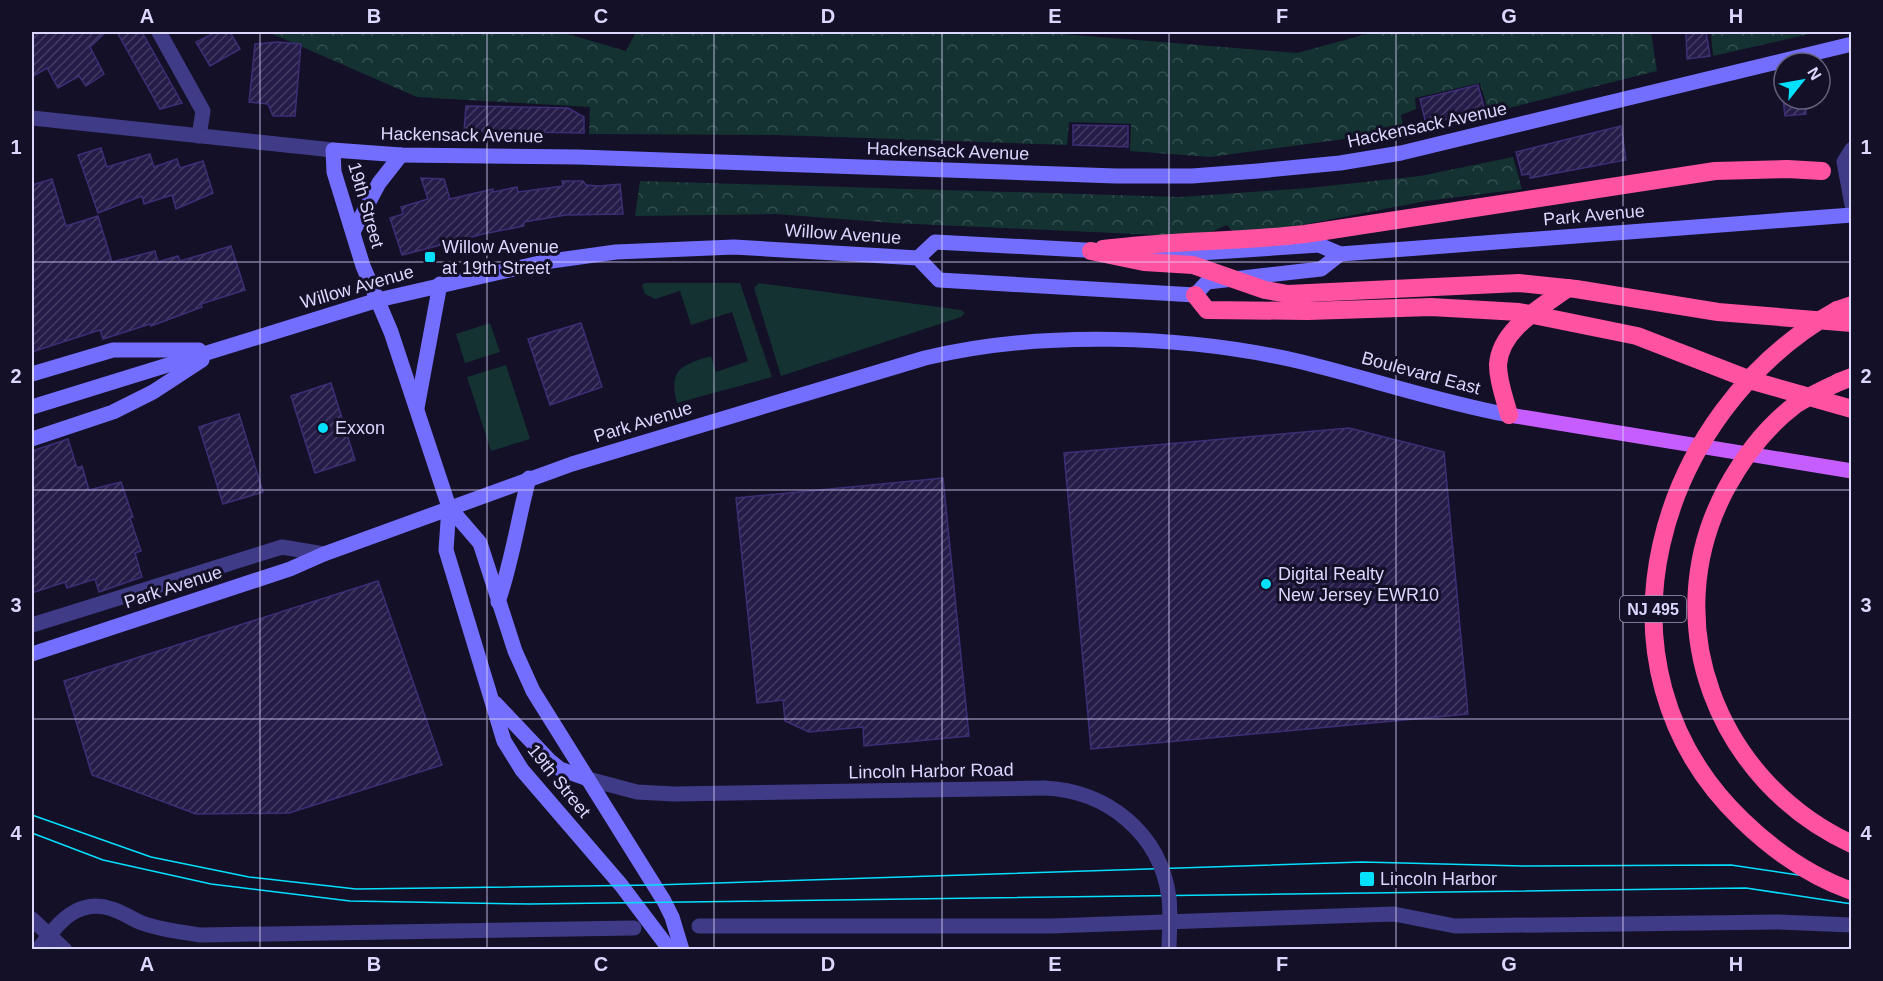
<svg xmlns="http://www.w3.org/2000/svg" width="1883" height="981" font-family="Arial,sans-serif">
<style>
.grass{fill:#133231}
.forest{fill:url(#forest-crowns)}
.building{fill:url(#building-hatch);stroke:#3d2e75;stroke-width:1.5}
.lines{fill:none;stroke-linecap:round;stroke-linejoin:round}
.street{stroke:#3f3b87;stroke-width:15}
.secondary{stroke:#746eff;stroke-width:15}
.primary{stroke:#c65eff;stroke-width:15}
.highway{stroke:#ff52a1;stroke-width:18}
.tram{stroke:#03e1ff;stroke-width:1.5}
.street-bridge{stroke:#3f3b87;stroke-width:15}
.highway-bridge{stroke:#ff52a1;stroke-width:18}
.grid{fill:none;stroke:#dcd7ff;stroke-width:1.5;stroke-opacity:0.55}
.poi-dot{fill:#03e1ff;stroke:#141028;stroke-width:2}
.labels{text-anchor:middle;dominant-baseline:central;stroke-width:6;stroke-linejoin:round;paint-order:stroke}
.shield{fill:#141028;stroke:#a09bbe;stroke-width:1.5}
.shield-label{font-size:16px;font-weight:bold;fill:#dcd7ff}
.street-label{font-size:18px;fill:#dcd7ff;stroke:#141028}
.poi-label{font-size:18px;fill:#dcd7ff;stroke:#141028;text-anchor:start}
.neatline{fill:none;stroke:#dcd7ff;stroke-width:2}
.grid-label{font-size:20px;text-anchor:middle;font-weight:bold;fill:#dcd7ff}
</style>
<defs>
<pattern id="forest-crowns" width="20" height="18" patternUnits="userSpaceOnUse" patternTransform="scale(1.5)"><rect width="20" height="18" fill="#133231"/><path d="M2 6a3 3 0 1 1 6 0M12 15a3 3 0 1 1 6 0" fill="none" stroke="#354f50"/></pattern>
<pattern id="building-hatch" width="6" height="6" patternUnits="userSpaceOnUse" patternTransform="scale(1.5)"><rect width="6" height="6" fill="#261c49"/><path d="M-1 1l2-2M0 6l6-6M5 7l2-2" fill="none" stroke="#453c64"/></pattern>
</defs>
<rect width="100%" height="100%" fill="#141028"/>
<g class="grass">
<path d="M 645,283 L 740,283 L 772,377 L 677,403 C 668,369 682,365 711,356 L 716,372 L 748,361 L 732,312 L 691,325 L 680,291 L 655,299 L 645,294 L 642,285 Z"/>
<polygon points="759,283 961,310 965,313 961,317 781,376 754,288"/>
<polygon points="490,323 500,352 465,363 456,334"/>
<polygon points="506,365 530,439 491,451 467,377"/>
</g>
<g class="forest">
<polygon points="268,32 561,32 626,51 636,32 1039,32 1297,53 1374,32 1651,32 1657,71 1489,113 1480,83 1415,98 1416,109 1401,115 1404,131 1210,157 1130,151 1131,124 1069,122 1067,145 777,135 589,134 590,107 417,97"/>
<polygon points="1711,32 1818,32 1713,56"/>
<polygon points="1513,157 1522,189 1426,201 1276,230 1234,233 1227,225 1211,232 1178,236 893,223 776,214 635,216 640,181 1181,197 1309,188 1420,176"/>
</g>
<g class="building">
<polygon points="32,32 106,32 90,47 104,74 86,86 79,76 58,88 47,68 32,77"/>
<polygon points="117,32 142,32 182,103 160,109"/>
<polygon points="216,32 230,32 240,49 210,66 196,42"/>
<polygon points="1686,32 1706,32 1710,56 1687,59"/>
<polygon points="277,42 301,44 295,116 273,116 268,104 249,102 255,44"/>
<polygon points="1478,85 1485,110 1426,124 1420,99"/>
<polygon points="1783,99 1805,99 1806,114 1785,116"/>
<polygon points="466,106 568,108 584,117 584,133 464,131"/>
<polygon points="1073,125 1128,126 1128,147 1073,145"/>
<polygon points="1621,126 1626,160 1530,178 1530,174 1522,175 1516,152"/>
<polygon points="101,148 107,167 150,154 154,167 177,159 180,168 203,161 213,193 176,209 172,195 144,204 142,196 98,213 78,155"/>
<polygon points="421,178 444,179 450,199 493,189 493,192 517,187 518,192 563,186 562,181 583,181 586,185 599,186 620,184 623,214 566,215 524,222 524,226 483,234 402,255 390,218 403,214 401,207 428,199"/>
<polygon points="52,179 66,226 98,216 112,262 155,251 158,262 178,256 180,261 231,246 245,290 201,304 202,307 151,326 150,324 103,339 100,330 32,352 32,185"/>
<polygon points="581,323 602,387 550,405 528,339"/>
<polygon points="331,383 355,460 315,473 291,396"/>
<polygon points="239,414 263,492 223,504 199,427"/>
<polygon points="1349,428 1444,452 1468,714 1091,749 1064,453"/>
<polygon points="68,439 77,468 82,466 89,490 121,482 133,517 130,518 141,551 135,553 142,577 99,592 95,579 67,588 65,582 32,593 32,451"/>
<polygon points="943,478 969,736 864,746 863,727 809,732 785,721 783,700 757,703 736,498"/>
<polygon points="378,581 442,765 289,813 196,814 92,775 64,681"/>
</g>
<g class="lines">
<g class="street">
<polyline points="159,32 203,111 199,136"/>
<polyline points="32,118 333,150"/>
<polyline points="1852,149 1844,162 1852,205"/>
<polyline points="32,625 282,547 324,554"/>
<polyline points="588,779 637,792 674,794 1044,788"/>
<polyline points="32,919 65,950"/>
<polyline points="699,926 1051,926 1394,914 1455,926 1778,922 1852,925"/>
<path d="M 38,950 C 57,924 77,897 112,909 C 122,912 132,919 142,923 C 161,930 180,932 201,935 L 634,928"/>
</g>
<g class="secondary">
<polyline points="353,232 379,183 401,155"/>
<polyline points="1133,252 1184,254 1319,245 1340,254 1852,215"/>
<polyline points="918,258 935,242 1103,251"/>
<polyline points="32,374 113,350 199,350"/>
<polyline points="32,407 378,300 544,262 616,252 734,247 918,258 939,280 1195,295 1207,282 1321,269 1340,254"/>
<polyline points="417,408 440,284"/>
<polyline points="32,439 113,412 153,392 202,360"/>
<polyline points="449,507 446,550 504,741 522,770 621,885 670,950"/>
<path d="M 498,602 C 512,562 518,519 529,478"/>
<path d="M 32,654 L 290,569 L 324,554 L 572,464 L 925,358 C 1040,330 1187,335 1302,362 C 1371,379 1439,402 1509,415"/>
<polyline points="495,703 549,760 560,769 588,779"/>
<polyline points="682,950 672,917 664,901 533,691 515,651 480,543 449,507 391,332 363,266 334,172 333,150 401,155 579,157 1116,176 1192,176 1258,171 1340,163 1401,153 1852,44"/>
</g>
<polyline class="primary" points="1509,415 1852,471"/>
<g class="highway">
<path d="M 1103,249 C 1170,240 1238,242 1305,234 L 1715,171 L 1787,169 L 1822,171"/>
<polyline points="1091,251 1144,262 1193,265 1265,290 1288,294 1519,283 1576,289 1718,312 1852,323"/>
<polyline points="1195,295 1207,310 1308,311 1431,307 1519,312 1637,336 1753,381 1852,409"/>
<polyline points="1837,310 1852,305"/>
<polyline points="1839,382 1852,377"/>
<path d="M 1509,415 C 1505,399 1498,382 1498,365 C 1500,329 1542,307 1568,288"/>
</g>
<g class="tram">
<polyline points="32,815 151,857 249,877 356,889 654,885 1362,862 1523,866 1731,865 1852,883"/>
<polyline points="32,833 103,860 211,884 350,901 530,904 1746,888 1852,904"/>
</g>
<path class="street-bridge" d="M 1044,788 C 1107,790 1161,834 1169,898 C 1171,915 1169,933 1169,950"/>
<g class="highway-bridge">
<path d="M 1837,310 C 1656,412 1581,665 1742,820 C 1774,851 1809,876 1852,891"/>
<path d="M 1839,382 C 1825,389 1809,396 1795,405 C 1766,427 1744,456 1726,489 C 1655,622 1717,782 1852,844"/>
</g>
</g>
<path class="grid" d="M 260,32 L 260,950M 487,32 L 487,950M 714,32 L 714,950M 942,32 L 942,950M 1169,32 L 1169,950M 1396,32 L 1396,950M 1623,32 L 1623,950M 32,262 L 1852,262M 32,490 L 1852,490M 32,719 L 1852,719"/>
<g class="poi-dot">
<rect x="424" y="251" width="12" height="12" rx="3"/>
<circle cx="323" cy="428" r="6"/>
<circle cx="1266" cy="584" r="6"/>
<rect x="1359" y="871" width="16" height="16" rx="3"/>
</g>
<g class="labels">
<rect class="shield" x="1620" y="596" width="66" height="26" rx="4.5"/>
<g class="shield-label">
<text x="1653" y="609">NJ 495</text>
</g>
<g class="street-label">
<text transform="translate(1427 125) rotate(-12)">Hackensack Avenue</text>
<text transform="translate(462 135) rotate(1)">Hackensack Avenue</text>
<text transform="translate(948 151) rotate(2)">Hackensack Avenue</text>
<text transform="translate(366 205) rotate(74)">19th Street</text>
<text transform="translate(1594 215) rotate(-5)">Park Avenue</text>
<text transform="translate(843 234) rotate(4)">Willow Avenue</text>
<text transform="translate(357 287) rotate(-16)">Willow Avenue</text>
<text transform="translate(1421 373) rotate(15)">Boulevard East</text>
<text transform="translate(643 422) rotate(-17)">Park Avenue</text>
<text transform="translate(173 587) rotate(-18)">Park Avenue</text>
<text transform="translate(931 771) rotate(-1)">Lincoln Harbor Road</text>
<text transform="translate(559 781) rotate(51)">19th Street</text>
</g>
<g class="poi-label">
<text x="442" y="247">Willow Avenue<tspan x="442" dy="21">at 19th Street</tspan></text>
<text x="335" y="428">Exxon</text>
<text x="1278" y="574">Digital Realty<tspan x="1278" dy="21">New Jersey EWR10</tspan></text>
<text x="1380" y="879">Lincoln Harbor</text>
</g>
</g>
<rect width="1883" height="981" fill="none" stroke="#141028" stroke-width="66"/>
<g transform="translate(1802 81) rotate(59)"><circle r="28" fill="#141028" stroke="#64607e" stroke-width="1.5"/>
<path d="M0-4.5L10 22L0 15L-10 22Z" fill="#03e1ff"/>
<text y="-9" font-size="16" font-weight="bold" text-anchor="middle" fill="#dcd7ff">N</text>
</g>
<rect x="33" y="33" width="1817" height="915" class="neatline"/>
<g class="grid-label">
<text x="147" y="23">A</text>
<text x="374" y="23">B</text>
<text x="601" y="23">C</text>
<text x="828" y="23">D</text>
<text x="1055" y="23">E</text>
<text x="1282" y="23">F</text>
<text x="1509" y="23">G</text>
<text x="1736" y="23">H</text>
<text x="16" y="154">1</text>
<text x="1866" y="154">1</text>
<text x="16" y="383">2</text>
<text x="1866" y="383">2</text>
<text x="16" y="612">3</text>
<text x="1866" y="612">3</text>
<text x="16" y="840">4</text>
<text x="1866" y="840">4</text>
<text x="147" y="971">A</text>
<text x="374" y="971">B</text>
<text x="601" y="971">C</text>
<text x="828" y="971">D</text>
<text x="1055" y="971">E</text>
<text x="1282" y="971">F</text>
<text x="1509" y="971">G</text>
<text x="1736" y="971">H</text>
</g>
</svg>
